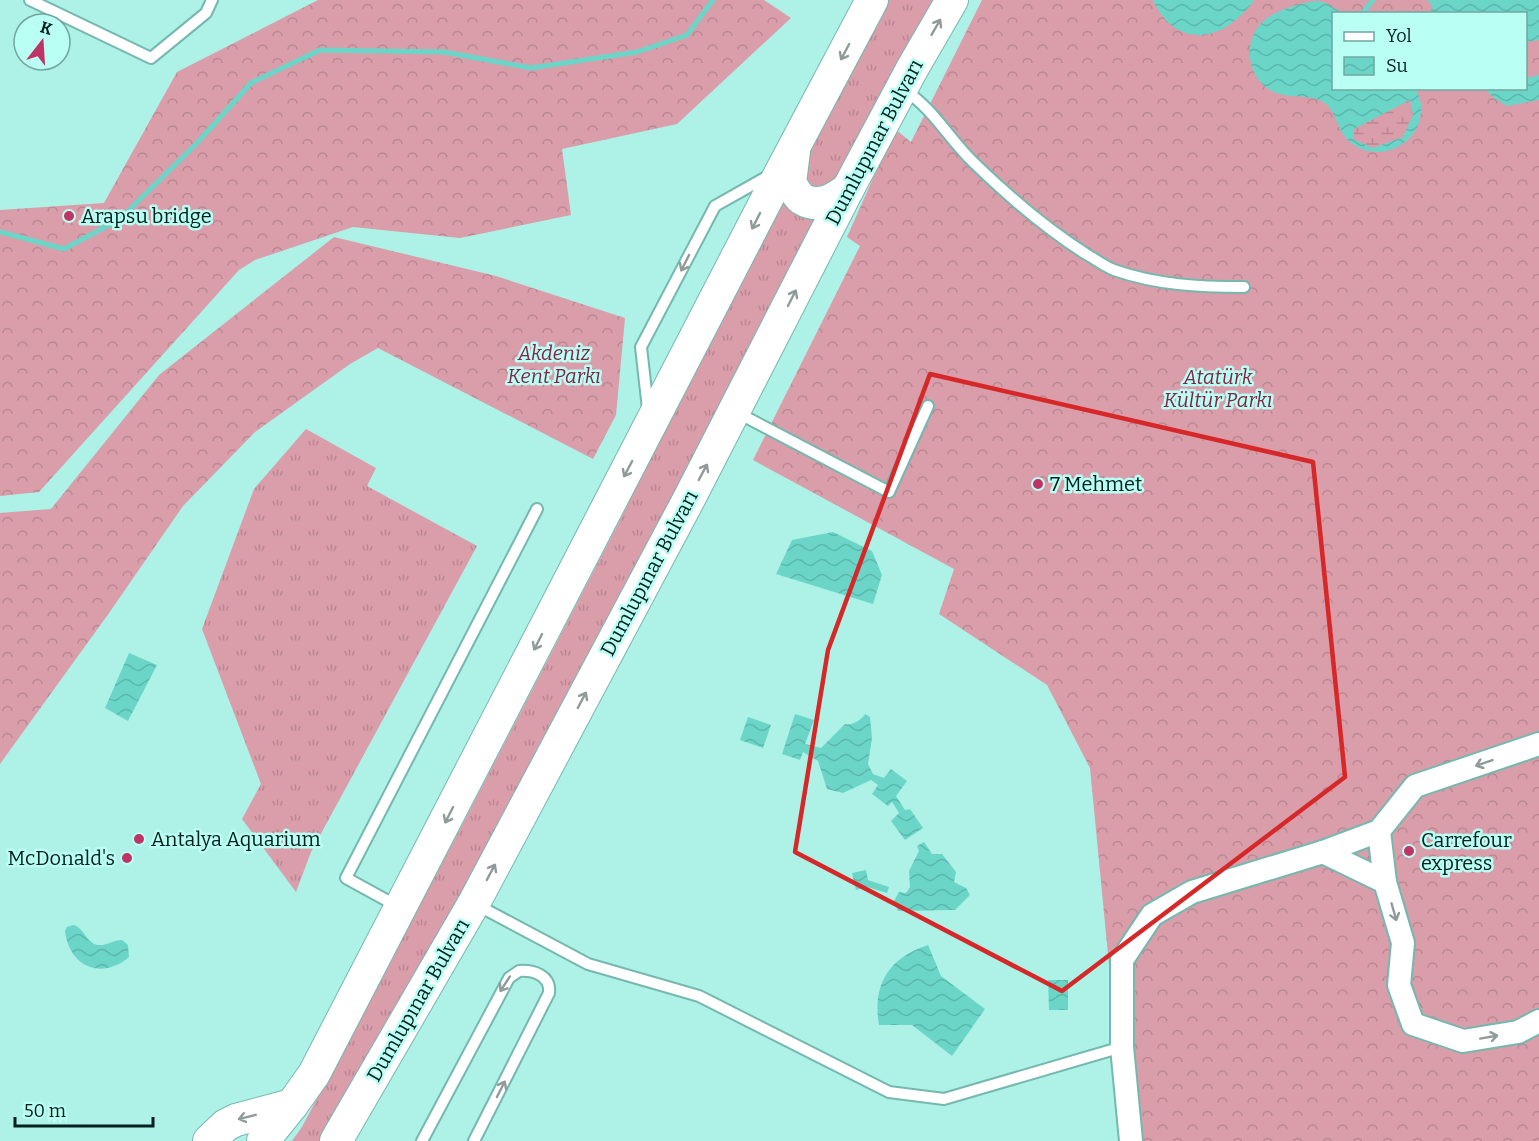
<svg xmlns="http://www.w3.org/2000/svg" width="1539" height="1141" font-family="Bitter,serif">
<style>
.grass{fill:url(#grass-tufts)}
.forest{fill:url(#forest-crowns);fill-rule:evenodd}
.wetland{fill:url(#wetland-marsh)}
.water{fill:url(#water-waves);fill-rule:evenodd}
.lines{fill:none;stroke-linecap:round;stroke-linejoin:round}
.stream{stroke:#6bd6c8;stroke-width:5}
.lane-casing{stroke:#75b8af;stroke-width:14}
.street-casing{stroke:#75b8af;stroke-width:26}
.secondary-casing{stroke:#75b8af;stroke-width:34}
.lane{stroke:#fff;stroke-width:10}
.street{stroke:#fff;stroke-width:22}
.secondary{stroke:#fff;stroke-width:32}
.oneway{stroke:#8e9b99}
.marked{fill:none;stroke:#d62828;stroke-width:4.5;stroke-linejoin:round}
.poi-dot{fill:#c13364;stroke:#bafff4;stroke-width:2}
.labels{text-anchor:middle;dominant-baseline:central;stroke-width:5;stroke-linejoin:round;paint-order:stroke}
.street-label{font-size:20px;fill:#04201d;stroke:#bafff4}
.poi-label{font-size:20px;fill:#04201d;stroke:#bafff4;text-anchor:start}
.park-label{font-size:20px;font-style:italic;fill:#842544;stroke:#bafff4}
</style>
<defs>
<pattern id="grass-tufts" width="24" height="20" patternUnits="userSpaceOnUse" patternTransform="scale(1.5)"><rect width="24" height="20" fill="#da9daa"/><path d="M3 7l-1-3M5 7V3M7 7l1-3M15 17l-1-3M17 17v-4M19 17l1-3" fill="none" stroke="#b98792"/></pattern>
<pattern id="forest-crowns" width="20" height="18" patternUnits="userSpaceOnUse" patternTransform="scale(1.5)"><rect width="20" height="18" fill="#da9daa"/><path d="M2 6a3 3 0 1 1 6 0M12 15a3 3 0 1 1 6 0" fill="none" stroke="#b98792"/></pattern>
<pattern id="wetland-marsh" width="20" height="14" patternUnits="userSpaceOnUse" patternTransform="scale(1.5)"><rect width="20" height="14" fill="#da9daa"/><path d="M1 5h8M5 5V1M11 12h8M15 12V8" fill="none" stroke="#b98792"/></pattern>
<pattern id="water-waves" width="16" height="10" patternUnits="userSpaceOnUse" patternTransform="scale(1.5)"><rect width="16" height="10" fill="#6bd6c8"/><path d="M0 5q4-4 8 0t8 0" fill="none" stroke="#5bb7ab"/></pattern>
</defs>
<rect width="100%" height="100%" fill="#adf1e7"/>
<g class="grass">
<polygon points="886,0 937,0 835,187 824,191 807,185 804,159"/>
<polygon points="781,197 823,221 505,819 325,1141 292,1141 302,1127 459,831 618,524"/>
<polygon points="306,429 376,468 367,486 477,546 311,852 296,892 242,819 261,784 202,629 254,489"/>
</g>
<g class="forest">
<polygon points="318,0 764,0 791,18 677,124 562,149 571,215 460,238 353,227 255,260 239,270 39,492 0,496 0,210 104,203 177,72"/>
<path d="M 982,0 L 1539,0 L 1539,1141 L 1126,1141 L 1090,768 L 1047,685 L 939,614 L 954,569 L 753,460 L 860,246 L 847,237 L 895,129 L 911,142 ZM 1334,14 L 1526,14 L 1526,88 L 1334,88 Z"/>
<polygon points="334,237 496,276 625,318 616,415 593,459 378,348 350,364 255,432 183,506 109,613 0,764 0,513 51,509 159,375"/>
</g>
<polygon class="wetland" points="1410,100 1413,115 1403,137 1373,148 1353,139 1354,129"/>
<g class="water">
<path d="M 1153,0 L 1254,0 C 1250,7 1244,12 1238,18 C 1207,46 1170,39 1153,0 Z"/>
<polygon points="1427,0 1539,0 1539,40 1526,42 1526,14 1431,13 1431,4"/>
<path d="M 1316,1 L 1324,2 L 1343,13 L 1334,14 L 1334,52 L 1332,54 L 1333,58 L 1334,88 L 1416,89 C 1419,96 1422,103 1421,111 C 1420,144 1381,163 1354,145 C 1335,133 1338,110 1323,102 C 1307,93 1287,100 1270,90 C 1246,76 1242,38 1265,20 C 1277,10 1299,3 1316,1 ZM 1410,100 L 1413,115 L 1403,137 L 1373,148 L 1353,139 L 1354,129 Z"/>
<polygon points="1539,75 1539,100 1507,106 1494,98 1485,89 1526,88 1526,78"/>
<polygon points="833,532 872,551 882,575 873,604 776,574 792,540"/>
<polygon points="129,653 157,665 128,721 105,708"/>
<path d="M 795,714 L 814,720 L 805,744 L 821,748 L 845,724 C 851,726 862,720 865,714 L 870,717 L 872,738 L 868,764 L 873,774 L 884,778 L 891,769 L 907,781 L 896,796 L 905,810 L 910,809 L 923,828 L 905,840 L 891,821 L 899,813 L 892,802 L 888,806 L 872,794 L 878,785 L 871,780 L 843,793 L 827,789 L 818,761 L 803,752 L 800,760 L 782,754 Z"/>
<polygon points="748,717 771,725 763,748 740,740"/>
<polygon points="924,842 932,854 942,854 956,872 954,882 966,888 970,895 955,910 898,911 894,901 899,892 906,893 910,887 909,871 919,851 917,846"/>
<polygon points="866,870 868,880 889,887 887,893 867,887 856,890 852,873"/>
<path d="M 73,925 C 84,927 86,943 98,945 C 106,946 114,940 122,940 L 128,945 L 129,957 C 101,981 69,966 65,931 L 67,927 Z"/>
<path d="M 928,945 L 941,976 L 985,1009 L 952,1056 L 912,1025 L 879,1025 C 872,984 889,958 928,945 Z"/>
<polygon points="1048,980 1068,980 1068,1010 1049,1010"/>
</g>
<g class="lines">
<g class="stream">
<polyline points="1362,14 1373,0"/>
<polyline points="0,232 64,249 120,219 197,143 251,83 320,50 444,52 531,68 637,52 687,35 713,0"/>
</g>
<defs>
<g id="lane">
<polyline points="30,0 151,58 206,13 212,0"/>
<path d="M 904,90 C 934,109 948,138 973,162 C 1008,196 1045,228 1086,254 C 1095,259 1104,266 1114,270 C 1157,285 1199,287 1244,287"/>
<polyline points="648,409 641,347 715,206 770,175"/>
<polyline points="738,413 889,492 928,406"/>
<polyline points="477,905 588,964 699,996 889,1092 944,1099 1122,1047"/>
<polyline points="397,906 346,878 537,509"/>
<path d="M 422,1141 L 509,978 L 519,971 C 533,970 551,975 549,993 L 474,1141"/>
</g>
<g id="street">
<polyline points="1379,831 1385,882"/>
<polyline points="1323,852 1385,882 1403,943 1399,985 1413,1024 1463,1041 1518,1032 1539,1021"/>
<polyline points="1131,1141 1122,1047 1122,960 1152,915 1192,892 1323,852 1379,831 1415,786 1539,744"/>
</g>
<g id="secondary">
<path d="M 794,151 L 790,183 C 793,188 798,196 802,199 C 819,209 835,199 848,189"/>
<polyline points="209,1141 226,1125 236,1120 292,1105"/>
<polyline points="263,1141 292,1105 314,1074 783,168 872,0"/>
<polyline points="336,1141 474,903 689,499 848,189 912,69 952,0"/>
</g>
</defs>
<use href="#lane" class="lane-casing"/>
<use href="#street" class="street-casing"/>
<use href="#secondary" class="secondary-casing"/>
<use href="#lane" class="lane"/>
<use href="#street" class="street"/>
<use href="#secondary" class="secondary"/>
</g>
<defs><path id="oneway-shaft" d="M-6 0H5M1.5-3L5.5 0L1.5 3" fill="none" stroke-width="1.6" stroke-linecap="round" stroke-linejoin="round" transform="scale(1.5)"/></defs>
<g class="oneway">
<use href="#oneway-shaft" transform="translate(936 27) rotate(-60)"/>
<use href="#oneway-shaft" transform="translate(845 52) rotate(118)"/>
<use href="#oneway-shaft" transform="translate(756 221) rotate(117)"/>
<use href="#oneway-shaft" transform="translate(685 263) rotate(117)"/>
<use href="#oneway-shaft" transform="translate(792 298) rotate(-63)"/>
<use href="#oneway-shaft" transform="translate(628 469) rotate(118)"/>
<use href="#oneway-shaft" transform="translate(703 472) rotate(-62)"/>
<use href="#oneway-shaft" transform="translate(538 642) rotate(117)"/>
<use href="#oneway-shaft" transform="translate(582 700) rotate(-62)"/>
<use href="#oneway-shaft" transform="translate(1484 763) rotate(161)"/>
<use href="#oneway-shaft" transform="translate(449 815) rotate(117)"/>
<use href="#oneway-shaft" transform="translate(491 872) rotate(-62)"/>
<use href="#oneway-shaft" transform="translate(1394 912) rotate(74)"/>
<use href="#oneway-shaft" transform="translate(505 984) rotate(123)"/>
<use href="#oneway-shaft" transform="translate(1489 1037) rotate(-10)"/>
<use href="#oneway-shaft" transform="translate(501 1089) rotate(-63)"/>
<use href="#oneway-shaft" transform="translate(247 1117) rotate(166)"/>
</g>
<path class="marked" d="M 930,374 L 1313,462 L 1345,777 L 1062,991 L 795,852 L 828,650 Z"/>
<g class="poi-dot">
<circle cx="69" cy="216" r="6"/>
<circle cx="1038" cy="484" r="6"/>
<circle cx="139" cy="839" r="6"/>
<circle cx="1409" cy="851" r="6"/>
<circle cx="127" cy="858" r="6"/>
</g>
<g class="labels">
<g class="street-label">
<text transform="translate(874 142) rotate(-62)">Dumlupınar Bulvarı</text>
<text transform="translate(649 573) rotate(-62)">Dumlupınar Bulvarı</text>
<text transform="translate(418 1000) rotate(-60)">Dumlupınar Bulvarı</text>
</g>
<g class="poi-label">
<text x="81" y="216">Arapsu bridge</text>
<text x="1050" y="484">7 Mehmet</text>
<text x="151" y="839">Antalya Aquarium</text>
<text x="1421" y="840">Carrefour<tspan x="1421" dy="23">express</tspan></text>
<text x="115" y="858" text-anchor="end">McDonald's</text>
</g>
<g class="park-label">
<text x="554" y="353">Akdeniz<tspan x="554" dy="23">Kent Parkı</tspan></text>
<text x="1218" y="377">Atatürk<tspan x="1218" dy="23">Kültür Parkı</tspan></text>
</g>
</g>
<rect x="1332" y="12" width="195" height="78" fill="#bafff4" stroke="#71a69e" stroke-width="1.5"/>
<rect x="1344" y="32" width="30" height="9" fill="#ffffff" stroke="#71a69e" stroke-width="1.5"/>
<text x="1386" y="42" font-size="18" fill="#04201d">Yol</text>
<rect x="1344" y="57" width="30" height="18" fill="url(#water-waves)" stroke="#71a69e" stroke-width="1.5"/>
<text x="1386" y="72" font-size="18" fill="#04201d">Su</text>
<g transform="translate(42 42) rotate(17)"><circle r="28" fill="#bafff4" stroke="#71a69e" stroke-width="1.5"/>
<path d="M0-4.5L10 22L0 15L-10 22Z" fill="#c13364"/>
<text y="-9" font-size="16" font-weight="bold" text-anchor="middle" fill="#04201d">K</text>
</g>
<path d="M15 1117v9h138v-9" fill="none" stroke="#04201d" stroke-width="3"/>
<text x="24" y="1117" font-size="18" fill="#04201d" stroke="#bafff4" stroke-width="4.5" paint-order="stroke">50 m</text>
</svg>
